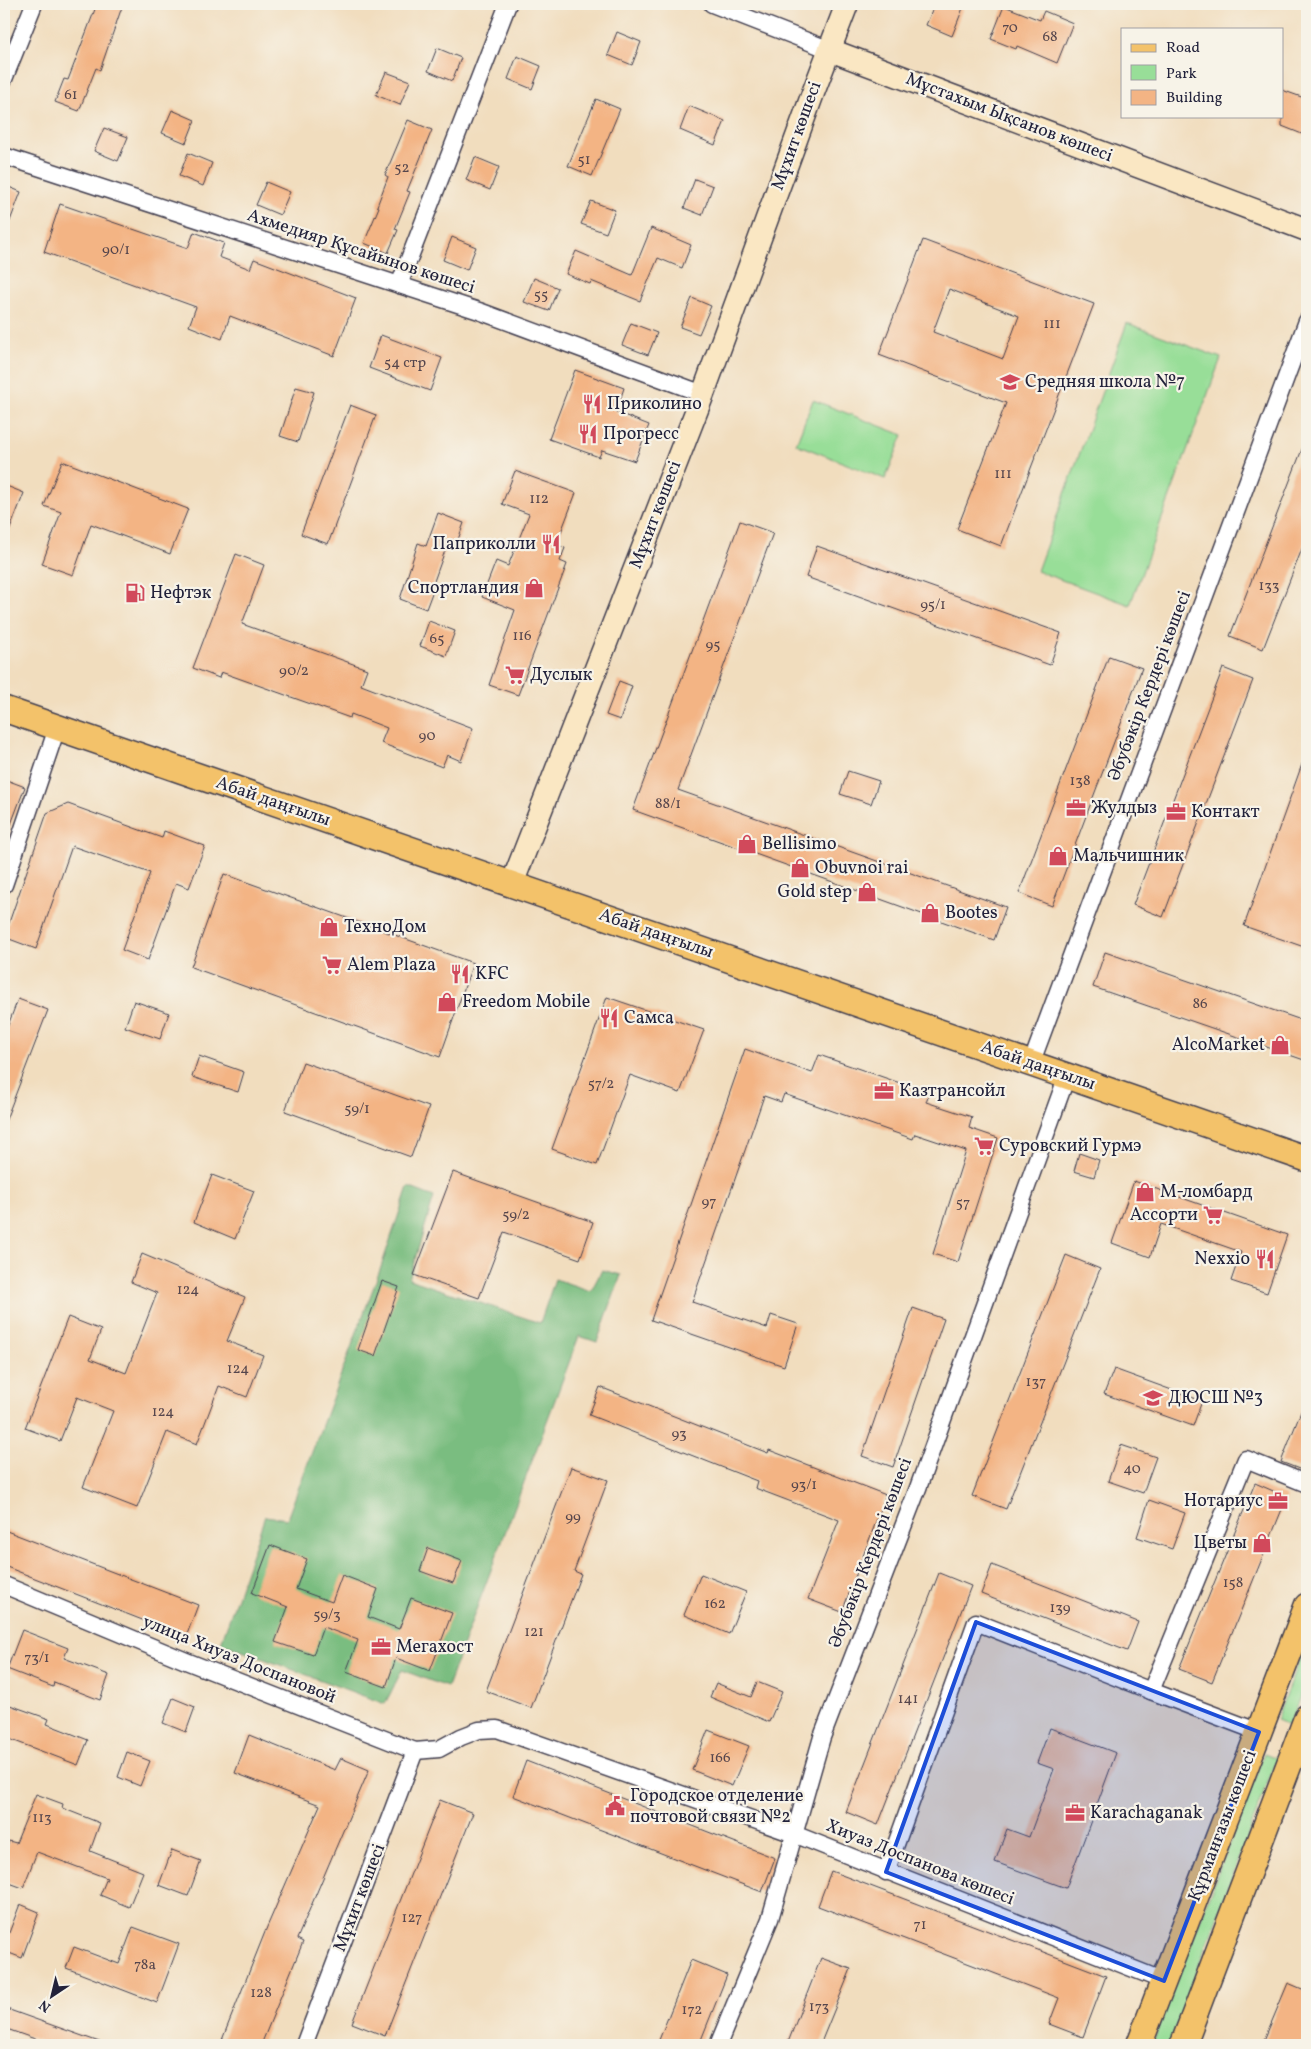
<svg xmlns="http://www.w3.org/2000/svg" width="1311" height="2049" font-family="Vollkorn,serif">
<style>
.green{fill:#98de98;stroke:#5d806a}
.forest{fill:#7abd80;stroke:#4e705e}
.building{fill:#f3b484;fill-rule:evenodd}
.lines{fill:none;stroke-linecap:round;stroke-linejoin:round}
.street-casing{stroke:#413e4f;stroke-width:19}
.secondary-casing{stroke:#413e4f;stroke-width:25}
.primary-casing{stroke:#413e4f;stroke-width:28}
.street{stroke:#fff;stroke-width:16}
.secondary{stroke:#fae7c3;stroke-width:22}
.primary{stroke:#f3c26a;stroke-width:25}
.marked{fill:#1d4ed8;fill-opacity:0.2;stroke:#1d4ed8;stroke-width:4;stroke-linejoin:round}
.labels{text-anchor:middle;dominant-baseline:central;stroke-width:4.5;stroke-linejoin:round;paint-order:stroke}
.number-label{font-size:15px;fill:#56464d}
.street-label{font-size:18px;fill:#22223b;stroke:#f7f3e8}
.poi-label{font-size:18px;fill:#22223b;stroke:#f7f3e8;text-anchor:start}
</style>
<rect width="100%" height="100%" fill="#f7f3e8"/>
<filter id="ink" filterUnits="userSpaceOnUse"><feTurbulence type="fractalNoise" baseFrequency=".02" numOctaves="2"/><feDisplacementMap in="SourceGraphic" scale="10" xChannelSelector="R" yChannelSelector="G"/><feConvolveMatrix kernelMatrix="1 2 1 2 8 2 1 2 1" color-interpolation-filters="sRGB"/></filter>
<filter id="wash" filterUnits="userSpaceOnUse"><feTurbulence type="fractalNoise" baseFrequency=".0096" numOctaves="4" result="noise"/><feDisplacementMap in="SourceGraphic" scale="20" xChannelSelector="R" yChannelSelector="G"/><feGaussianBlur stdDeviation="1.12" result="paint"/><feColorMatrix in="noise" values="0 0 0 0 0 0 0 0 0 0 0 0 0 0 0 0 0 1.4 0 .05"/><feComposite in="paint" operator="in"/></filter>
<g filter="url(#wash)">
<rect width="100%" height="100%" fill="#f1ddbe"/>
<g class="green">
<polygon points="1127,323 1221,358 1130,605 1037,571"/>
<polygon points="813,400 903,435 885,479 796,444"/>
<polygon points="1307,1638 1307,1677 1289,1726 1276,1721"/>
<polygon points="1264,1753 1277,1758 1169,2045 1152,2045"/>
</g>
<polygon class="forest" points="408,1187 434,1197 409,1279 540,1323 555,1279 591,1291 602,1270 621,1275 597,1342 579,1336 447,1687 402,1670 385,1704 221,1643 265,1516 287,1519 380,1270"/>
<g id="blocks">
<g class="building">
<polygon points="97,4 123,4 100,70 96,68 79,111 55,102 64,79 68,80"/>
<polygon points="935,4 953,4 963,8 952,36 926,25"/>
<polygon points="1004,6 1040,20 1044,11 1073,23 1057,63 1017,46 1016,49 991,39"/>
<polygon points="617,32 641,42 632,65 608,55"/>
<polygon points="437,48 461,58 452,81 428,71"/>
<polygon points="517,56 541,66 532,89 508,79"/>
<polygon points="386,72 410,81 400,105 376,95"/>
<polygon points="1282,90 1307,99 1307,136 1282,126"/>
<polygon points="596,99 620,109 592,176 568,166"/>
<polygon points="689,106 725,121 715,145 680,130"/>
<polygon points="172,110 195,120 186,143 162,133"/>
<polygon points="408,120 432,130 407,191 410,192 395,229 398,230 388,253 364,243 379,207 377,206 388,177 385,175"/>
<polygon points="104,128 128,137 118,161 94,151"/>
<polygon points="188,153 212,163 203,186 179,176"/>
<polygon points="475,157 499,167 490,190 466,180"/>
<polygon points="695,179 713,186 702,215 684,208"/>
<polygon points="266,182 290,192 280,215 256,205"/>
<polygon points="4,185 21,192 5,234 4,234"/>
<polygon points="591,201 615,210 606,233 581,224"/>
<polygon points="60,204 188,248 194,232 224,243 219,257 250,269 254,259 356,298 334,356 230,316 222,339 189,326 196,307 44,252"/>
<polygon points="651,228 691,245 682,268 658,258 640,301 591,281 590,284 566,274 576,251 632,275"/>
<polygon points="452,237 476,247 467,270 443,260"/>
<path d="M 923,240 L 1094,304 L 1001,546 L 957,529 L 1006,403 L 879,355 ZM 949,289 L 1019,316 L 1003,359 L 933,332 Z"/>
<polygon points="534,278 558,288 549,311 524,302"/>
<polygon points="692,298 711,306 699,334 680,327"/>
<polygon points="631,323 657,333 648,355 622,345"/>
<polygon points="381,335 442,358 430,391 369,368"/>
<polygon points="575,370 624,388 616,412 649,425 635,461 602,450 599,457 549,439"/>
<polygon points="296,387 314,392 298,442 280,436"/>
<polygon points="350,405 376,415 328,544 301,534"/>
<polygon points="1306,439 1307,536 1263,649 1230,636"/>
<polygon points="62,461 188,509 170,554 91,524 73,575 42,564 61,512 44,506"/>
<polygon points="515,471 576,493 556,545 565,548 560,561 567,564 518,695 489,685 515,610 482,597 496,561 508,566 529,514 502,504"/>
<polygon points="4,485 24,493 5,542 4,542"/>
<polygon points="438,513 464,523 455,548 447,545 433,584 435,585 426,609 400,599 418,543 426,546"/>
<polygon points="740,521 773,533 678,790 1006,907 994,940 633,810"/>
<polygon points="817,546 1061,633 1050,665 806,577"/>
<polygon points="236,554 264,565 242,624 367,669 361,685 473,728 461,761 447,755 442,767 381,743 387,728 351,714 350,718 221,672 219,678 193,668"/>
<polygon points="429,621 455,631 446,656 420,646"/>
<polygon points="1109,656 1142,668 1052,906 1019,893"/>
<polygon points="1223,668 1253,680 1163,917 1133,905"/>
<polygon points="619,681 632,686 620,720 606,715"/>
<polygon points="1305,756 1307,757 1307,948 1244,926"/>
<polygon points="848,771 879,781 871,804 840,794"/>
<polygon points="4,779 25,787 5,840 4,840"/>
<polygon points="68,804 162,838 164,831 205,846 189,888 176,883 148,960 122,950 150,873 72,846 36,949 4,937 47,813"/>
<polygon points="224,874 473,963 440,1057 191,967"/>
<polygon points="1105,952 1307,1022 1307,1061 1093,987"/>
<polygon points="607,997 704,1030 680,1093 630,1075 597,1165 552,1149"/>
<polygon points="18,999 48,1010 5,1122 4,1036"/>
<polygon points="134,1001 169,1013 160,1039 125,1027"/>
<polygon points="745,1049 812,1073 819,1055 929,1093 926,1102 972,1117 969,1128 998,1138 958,1262 933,1254 966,1151 915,1134 913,1139 784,1094 781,1102 764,1096 692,1302 767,1328 771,1315 798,1324 784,1366 651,1320"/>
<polygon points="199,1056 244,1072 238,1092 192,1077"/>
<polygon points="303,1062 429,1107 411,1157 285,1111"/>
<polygon points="1079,1153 1099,1160 1094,1177 1074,1171"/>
<polygon points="453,1172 593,1222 580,1259 504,1232 479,1298 414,1275"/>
<polygon points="212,1175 254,1191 235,1239 194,1222"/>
<polygon points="1134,1181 1287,1235 1267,1293 1231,1281 1241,1252 1161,1224 1150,1257 1112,1243"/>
<polygon points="142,1254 245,1297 227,1341 263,1355 247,1397 219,1386 197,1444 167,1432 137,1508 83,1487 113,1411 77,1397 60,1441 25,1428 68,1317 101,1330 90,1359 126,1373 157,1293 131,1282"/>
<polygon points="1066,1255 1100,1269 1006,1509 972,1496"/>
<polygon points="382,1281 399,1287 375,1356 358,1350"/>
<polygon points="913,1308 944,1319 893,1467 862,1456"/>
<polygon points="1114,1369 1202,1401 1193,1426 1104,1394"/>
<polygon points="600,1387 768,1453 769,1450 886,1495 842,1612 808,1599 839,1520 755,1488 757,1481 589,1415"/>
<polygon points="1306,1399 1307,1399 1307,1472 1281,1462"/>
<polygon points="1121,1445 1156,1457 1143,1493 1108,1481"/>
<polygon points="571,1467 608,1480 574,1571 581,1574 531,1708 486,1691"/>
<polygon points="1255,1483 1287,1497 1212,1682 1179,1669"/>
<polygon points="1149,1500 1185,1513 1172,1549 1137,1537"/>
<polygon points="4,1530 198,1605 186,1637 4,1566"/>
<polygon points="270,1545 307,1559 296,1589 332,1602 342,1575 378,1589 368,1617 399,1629 411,1598 452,1613 430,1671 396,1658 386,1687 346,1672 358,1640 323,1627 313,1655 275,1642 288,1607 252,1593"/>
<polygon points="428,1548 462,1561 453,1583 420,1571"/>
<polygon points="992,1565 1138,1622 1127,1651 981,1594"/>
<polygon points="939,1573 971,1586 878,1825 846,1812"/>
<polygon points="701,1574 746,1592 729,1634 684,1615"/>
<polygon points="22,1630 68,1648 64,1658 109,1675 100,1700 54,1682 53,1687 7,1669"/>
<polygon points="757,1682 782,1692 769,1722 710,1697 716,1683 751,1697"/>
<polygon points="173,1698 195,1707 186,1732 163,1723"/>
<polygon points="7,1704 49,1719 47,1724 88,1740 78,1765 4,1737 4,1713"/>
<polygon points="1050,1728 1116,1753 1066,1888 995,1862 1007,1829 1029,1837 1054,1769 1037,1763"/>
<polygon points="708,1730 749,1746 732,1786 692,1770"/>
<polygon points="249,1735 335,1770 341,1758 369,1770 297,1939 303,1942 261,2045 220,2045 267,1927 320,1805 235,1773"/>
<polygon points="127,1752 150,1761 140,1786 118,1777"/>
<polygon points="526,1761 775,1858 762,1892 513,1796"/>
<polygon points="36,1794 63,1804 62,1808 100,1823 90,1851 143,1872 129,1907 100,1895 107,1878 37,1852 23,1888 4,1881 4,1855 9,1841 16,1843"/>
<polygon points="440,1800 473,1813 385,2036 352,2023"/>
<polygon points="172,1850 201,1861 188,1896 159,1885"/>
<polygon points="831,1871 1106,1976 1083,2037 1049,2024 1059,1998 818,1906"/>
<polygon points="20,1904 39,1912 22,1958 4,1951 4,1946"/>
<polygon points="133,1927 179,1944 157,2003 66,1968 74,1947 119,1964"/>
<polygon points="821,1958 851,1969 820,2045 787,2045"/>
<polygon points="691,1960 727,1975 699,2045 657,2045"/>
<polygon points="1288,1983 1307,1991 1307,2045 1262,2045"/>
<polygon points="4,2008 102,2043 101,2045 52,2045 4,2028"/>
</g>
</g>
</g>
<g filter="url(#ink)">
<use href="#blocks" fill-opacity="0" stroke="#413e4f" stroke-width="1"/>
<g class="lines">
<defs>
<g id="street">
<polyline points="712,4 830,50"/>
<polyline points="4,79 34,4"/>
<polyline points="4,156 479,311 703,394"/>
<polyline points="399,285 508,4"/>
<polyline points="4,885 57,728"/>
<polyline points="1031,1064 1307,321"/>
<polyline points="4,1585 186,1661 415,1751 439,1749 461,1737 479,1730 497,1729 794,1834 1164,1981"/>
<polyline points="1151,1691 1259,1732"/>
<polyline points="886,1872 976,1622 1151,1691 1246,1459 1307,1484"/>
<polyline points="304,2045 415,1751"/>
<polyline points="718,2045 770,1919 822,1737 918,1488 1067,1076"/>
</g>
<g id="secondary">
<polyline points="830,50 1307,230"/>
<polyline points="512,884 703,394 813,93 847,4"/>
</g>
<g id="primary">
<polyline points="4,709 1307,1159"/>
<polyline points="1139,2045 1307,1606"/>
<polyline points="1183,2045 1307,1717"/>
</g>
</defs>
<use href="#street" class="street-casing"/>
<use href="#secondary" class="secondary-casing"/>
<use href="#primary" class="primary-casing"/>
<use href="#street" class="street"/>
<use href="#secondary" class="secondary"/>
<use href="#primary" class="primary"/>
</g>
</g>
<path class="marked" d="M 976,1622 L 1259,1732 L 1164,1981 L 886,1872 Z"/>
<defs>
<symbol id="school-bare" viewBox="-9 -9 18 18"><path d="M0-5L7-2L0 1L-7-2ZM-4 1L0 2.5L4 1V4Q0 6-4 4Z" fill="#d1495b" stroke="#f7f3e8" stroke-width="2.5" paint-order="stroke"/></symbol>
<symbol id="restaurant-bare" viewBox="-9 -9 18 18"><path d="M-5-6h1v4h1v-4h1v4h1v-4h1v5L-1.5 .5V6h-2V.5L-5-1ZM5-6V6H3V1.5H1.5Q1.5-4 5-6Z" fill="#d1495b" stroke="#f7f3e8" stroke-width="2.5" paint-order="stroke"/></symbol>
<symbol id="shop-bare" viewBox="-9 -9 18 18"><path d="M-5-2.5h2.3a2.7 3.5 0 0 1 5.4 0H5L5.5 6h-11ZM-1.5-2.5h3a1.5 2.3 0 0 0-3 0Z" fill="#d1495b" stroke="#f7f3e8" stroke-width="2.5" paint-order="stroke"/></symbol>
<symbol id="fuel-bare" viewBox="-9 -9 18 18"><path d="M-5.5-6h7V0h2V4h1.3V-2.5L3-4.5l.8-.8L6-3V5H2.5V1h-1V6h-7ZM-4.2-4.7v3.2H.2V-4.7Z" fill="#d1495b" stroke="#f7f3e8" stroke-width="2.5" paint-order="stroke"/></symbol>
<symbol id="supermarket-bare" viewBox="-9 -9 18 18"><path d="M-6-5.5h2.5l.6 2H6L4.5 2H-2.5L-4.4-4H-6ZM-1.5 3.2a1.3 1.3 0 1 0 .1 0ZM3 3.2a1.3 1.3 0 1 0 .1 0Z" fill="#d1495b" stroke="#f7f3e8" stroke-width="2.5" paint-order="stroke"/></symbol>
<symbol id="office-bare" viewBox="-9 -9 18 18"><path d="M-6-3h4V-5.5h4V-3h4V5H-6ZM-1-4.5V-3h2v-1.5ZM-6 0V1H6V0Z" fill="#d1495b" stroke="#f7f3e8" stroke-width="2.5" paint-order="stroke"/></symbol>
<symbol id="civic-bare" viewBox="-9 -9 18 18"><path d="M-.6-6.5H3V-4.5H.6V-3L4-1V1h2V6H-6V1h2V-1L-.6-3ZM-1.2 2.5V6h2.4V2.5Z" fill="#d1495b" stroke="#f7f3e8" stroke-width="2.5" paint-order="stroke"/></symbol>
</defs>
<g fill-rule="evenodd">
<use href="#school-bare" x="996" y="368" width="28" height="28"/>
<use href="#restaurant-bare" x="578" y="390" width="28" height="28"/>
<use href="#restaurant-bare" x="574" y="420" width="28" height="28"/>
<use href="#restaurant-bare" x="537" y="530" width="28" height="28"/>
<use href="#shop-bare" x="520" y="574" width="28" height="28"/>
<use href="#fuel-bare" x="121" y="579" width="28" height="28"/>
<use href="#supermarket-bare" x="501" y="661" width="28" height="28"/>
<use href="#office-bare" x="1062" y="794" width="28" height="28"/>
<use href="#office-bare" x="1162" y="798" width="28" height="28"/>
<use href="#shop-bare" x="733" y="830" width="28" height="28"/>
<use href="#shop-bare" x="1044" y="842" width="28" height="28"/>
<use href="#shop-bare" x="786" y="854" width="28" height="28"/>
<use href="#shop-bare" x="853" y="878" width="28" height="28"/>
<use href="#shop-bare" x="916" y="899" width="28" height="28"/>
<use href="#shop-bare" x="315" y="913" width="28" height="28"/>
<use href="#supermarket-bare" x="318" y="951" width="28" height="28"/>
<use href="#restaurant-bare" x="446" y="960" width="28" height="28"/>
<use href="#shop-bare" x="433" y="988" width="28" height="28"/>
<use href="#restaurant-bare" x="595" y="1004" width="28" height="28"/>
<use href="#shop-bare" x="1266" y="1031" width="28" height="28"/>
<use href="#office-bare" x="870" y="1077" width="28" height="28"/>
<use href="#supermarket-bare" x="970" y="1132" width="28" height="28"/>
<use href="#shop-bare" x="1131" y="1178" width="28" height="28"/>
<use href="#supermarket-bare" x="1199" y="1201" width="28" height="28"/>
<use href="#restaurant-bare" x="1251" y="1245" width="28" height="28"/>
<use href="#school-bare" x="1139" y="1384" width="28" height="28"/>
<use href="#office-bare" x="1264" y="1487" width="28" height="28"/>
<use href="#shop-bare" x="1248" y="1529" width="28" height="28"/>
<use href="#office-bare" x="367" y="1633" width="28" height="28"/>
<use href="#civic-bare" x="601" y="1792" width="28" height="28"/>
<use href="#office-bare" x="1061" y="1799" width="28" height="28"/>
</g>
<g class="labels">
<g class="number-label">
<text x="1010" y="28">70</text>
<text x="1050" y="37">68</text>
<text x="71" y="95">61</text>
<text x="584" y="160">51</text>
<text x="402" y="168">52</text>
<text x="116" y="250">90/1</text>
<text x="541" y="295">55</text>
<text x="1052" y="324">111</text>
<text x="405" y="363">54 стр</text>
<text x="1003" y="474">111</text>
<text x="539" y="499">112</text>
<text x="1269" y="586">133</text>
<text x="933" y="605">95/1</text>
<text x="522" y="636">116</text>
<text x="437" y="639">65</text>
<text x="713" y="645">95</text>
<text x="294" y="671">90/2</text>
<text x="427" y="736">90</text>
<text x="1080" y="781">138</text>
<text x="668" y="804">88/1</text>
<text x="1200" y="1004">86</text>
<text x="601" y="1084">57/2</text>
<text x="357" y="1109">59/1</text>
<text x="709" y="1202">97</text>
<text x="963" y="1203">57</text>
<text x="516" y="1215">59/2</text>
<text x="188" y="1290">124</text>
<text x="238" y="1369">124</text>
<text x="1036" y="1382">137</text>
<text x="163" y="1412">124</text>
<text x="679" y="1434">93</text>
<text x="1132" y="1469">40</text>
<text x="804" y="1485">93/1</text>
<text x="573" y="1517">99</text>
<text x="1233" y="1583">158</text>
<text x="715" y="1604">162</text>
<text x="1060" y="1608">139</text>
<text x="327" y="1615">59/3</text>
<text x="534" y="1632">121</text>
<text x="37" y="1658">73/1</text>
<text x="908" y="1699">141</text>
<text x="720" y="1758">166</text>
<text x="42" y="1818">113</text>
<text x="412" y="1918">127</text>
<text x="920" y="1925">71</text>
<text x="145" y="1965">78а</text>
<text x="261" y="1993">128</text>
<text x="819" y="2007">173</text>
<text x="692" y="2010">172</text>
</g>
<g class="street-label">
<text transform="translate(1009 118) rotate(21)">Мұстахым Ықсанов көшесі</text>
<text transform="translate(797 136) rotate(-70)">Мұхит көшесі</text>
<text transform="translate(361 252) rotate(18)">Ахмедияр Құсайынов көшесі</text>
<text transform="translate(656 515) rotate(-69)">Мұхит көшесі</text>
<text transform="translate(1150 686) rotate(-69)">Әбубәкір Кердері көшесі</text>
<text transform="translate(273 802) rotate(19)">Абай даңғылы</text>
<text transform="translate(656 934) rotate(19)">Абай даңғылы</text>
<text transform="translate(1038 1066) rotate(19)">Абай даңғылы</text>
<text transform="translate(871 1553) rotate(-69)">Әбубәкір Кердері көшесі</text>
<text transform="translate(239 1660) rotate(22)">улица Хиуаз Доспановой</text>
<text transform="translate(1223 1826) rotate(-69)">Құрманғазы көшесі</text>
<text transform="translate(920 1863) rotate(22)">Хиуаз Доспанова көшесі</text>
<text transform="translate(360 1898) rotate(-69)">Мұхит көшесі</text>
</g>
<g class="poi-label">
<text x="1025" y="382">Средняя школа №7</text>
<text x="607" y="404">Приколино</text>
<text x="603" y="434">Прогресс</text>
<text x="536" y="544" text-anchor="end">Паприколли</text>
<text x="519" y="588" text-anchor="end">Спортландия</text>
<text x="150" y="593">Нефтэк</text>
<text x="530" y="675">Дуслык</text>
<text x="1091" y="808">Жулдыз</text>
<text x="1191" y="812">Контакт</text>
<text x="762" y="844">Bellisimo</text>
<text x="1073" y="856">Мальчишник</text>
<text x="815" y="868">Obuvnoi rai</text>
<text x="852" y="892" text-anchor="end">Gold step</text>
<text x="945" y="913">Bootes</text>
<text x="344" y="927">ТехноДом</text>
<text x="347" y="965">Alem Plaza</text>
<text x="475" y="974">KFC</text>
<text x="462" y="1002">Freedom Mobile</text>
<text x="624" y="1018">Самса</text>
<text x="1265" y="1045" text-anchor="end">AlcoMarket</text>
<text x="899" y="1091">Казтрансойл</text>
<text x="999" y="1146">Суровский Гурмэ</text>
<text x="1160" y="1192">М-ломбард</text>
<text x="1198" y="1215" text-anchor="end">Ассорти</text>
<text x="1250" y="1259" text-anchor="end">Nexxio</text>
<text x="1168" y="1398">ДЮСШ №3</text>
<text x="1263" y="1501" text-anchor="end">Нотариус</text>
<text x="1247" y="1543" text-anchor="end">Цветы</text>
<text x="396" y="1647">Мегахост</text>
<text x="630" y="1796">Городское отделение<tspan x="630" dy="21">почтовой связи №2</tspan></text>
<text x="1090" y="1813">Karachaganak</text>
</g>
</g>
<rect width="1311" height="2049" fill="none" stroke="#f7f3e8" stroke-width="20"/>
<rect x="1121" y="28" width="162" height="90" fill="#f7f3e8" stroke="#a29fa3"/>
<rect x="1131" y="44" width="25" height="8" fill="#f3c26a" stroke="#a29fa3"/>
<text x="1166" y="52" font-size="15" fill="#22223b">Road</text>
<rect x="1131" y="65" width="25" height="15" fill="#98de98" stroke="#a29fa3"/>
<text x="1166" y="78" font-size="15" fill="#22223b">Park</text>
<rect x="1131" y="90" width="25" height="15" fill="#f3b484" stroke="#a29fa3"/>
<text x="1166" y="102" font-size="15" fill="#22223b">Building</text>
<g transform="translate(52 1996) rotate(215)" stroke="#f7f3e8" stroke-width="4" paint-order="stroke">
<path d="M0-4L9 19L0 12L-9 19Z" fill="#22223b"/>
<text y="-8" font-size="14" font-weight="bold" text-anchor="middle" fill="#22223b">N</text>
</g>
</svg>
